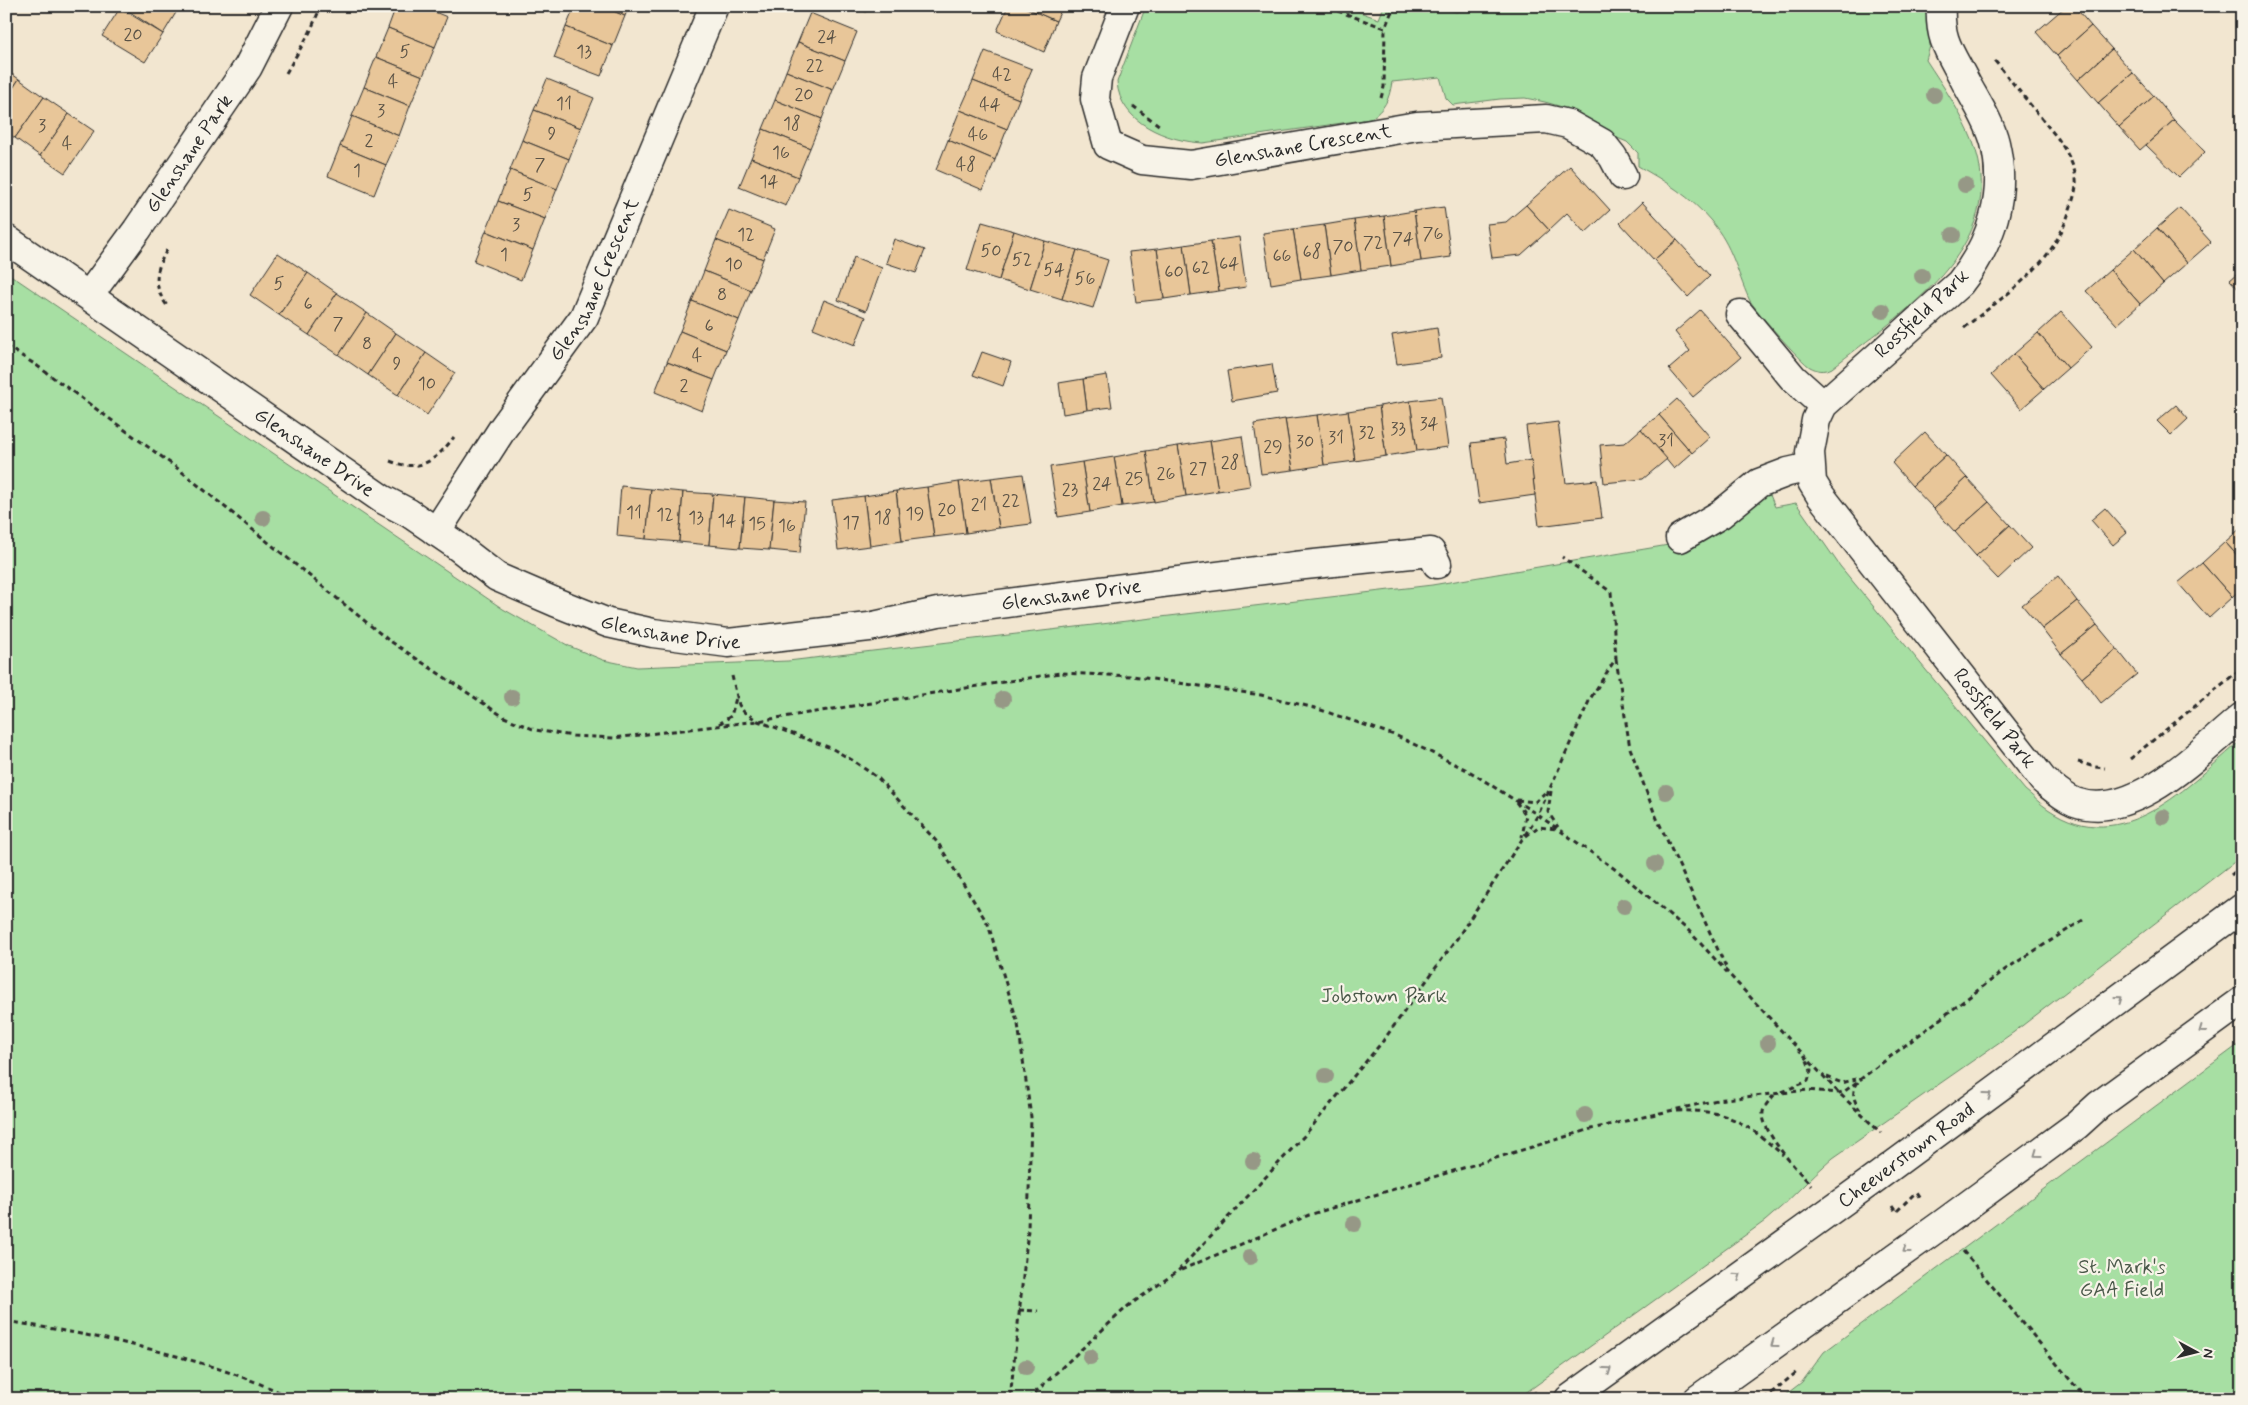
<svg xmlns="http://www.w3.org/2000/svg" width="2248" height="1405" font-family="Mynerve,sans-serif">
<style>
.green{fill:#a7dfa3;stroke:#698567}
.building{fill:#e8c699;stroke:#2b2b2b}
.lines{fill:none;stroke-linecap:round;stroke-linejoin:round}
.minor-casing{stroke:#2b2b2b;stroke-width:31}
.secondary-casing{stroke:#2b2b2b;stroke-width:31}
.path{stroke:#2b2b2b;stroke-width:3;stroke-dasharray:5 4;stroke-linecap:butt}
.minor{stroke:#f7f3e8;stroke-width:28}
.secondary{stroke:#f7f3e8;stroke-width:28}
.tree{fill:#969886}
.oneway{stroke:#918f8a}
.labels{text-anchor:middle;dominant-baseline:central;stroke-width:4.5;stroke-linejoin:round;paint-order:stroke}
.number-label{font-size:18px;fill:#5a5246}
.street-label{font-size:20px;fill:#2b2b2b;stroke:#f7f3e8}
.park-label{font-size:20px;fill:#4a5849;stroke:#f7f3e8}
</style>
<rect width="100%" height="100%" fill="#f2e6d0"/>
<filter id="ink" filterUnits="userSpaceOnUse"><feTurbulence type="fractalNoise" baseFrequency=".02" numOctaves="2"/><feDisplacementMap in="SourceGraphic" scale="10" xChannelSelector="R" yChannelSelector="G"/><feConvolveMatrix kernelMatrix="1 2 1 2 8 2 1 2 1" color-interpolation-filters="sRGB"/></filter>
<g filter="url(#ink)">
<g class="green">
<path d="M 1146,6 L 1343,6 L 1379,19 L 1384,6 L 1437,6 L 1456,12 L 1475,6 L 1927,6 L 1930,46 L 1926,60 C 1943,86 1961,112 1973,142 C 2013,246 1900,314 1832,368 C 1825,372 1817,371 1810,367 C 1802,363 1753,308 1749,299 C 1736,270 1733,247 1711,221 C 1691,197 1665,181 1638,166 L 1638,153 L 1627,142 L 1603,132 L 1569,109 L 1545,102 L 1525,98 L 1500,99 L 1453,105 L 1446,98 L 1440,77 L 1392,82 C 1389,100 1385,109 1370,119 L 1203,143 C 1167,141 1120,123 1117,82 Z"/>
<path d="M 6,272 L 503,609 L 569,646 L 603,660 L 637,667 L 788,661 L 1432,585 L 1698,540 L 1716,534 L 1759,497 L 1770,495 L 1775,507 L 1796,503 L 1840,566 L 2025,790 C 2033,796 2040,804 2048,809 C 2123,860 2188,785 2242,740 L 2242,856 L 2014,1032 L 1833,1158 C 1809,1178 1789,1202 1765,1221 L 1517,1399 L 6,1399 Z"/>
<polygon points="2242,1042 2242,1399 1780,1399 1802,1382 1824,1352"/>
</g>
<g class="building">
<polygon points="121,6 180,6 163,34"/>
<polygon points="396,6 420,6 447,17 435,47 388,28"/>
<polygon points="575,6 602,6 625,16 613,46 566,27"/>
<polygon points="602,6 629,6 625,16"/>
<polygon points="853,6 869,6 866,12"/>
<polygon points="1008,6 1022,6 1056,21 1044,52 997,31"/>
<polygon points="1022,6 1063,6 1056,21"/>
<polygon points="2066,6 2074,6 2091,26 2057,56 2036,32"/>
<polygon points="120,8 163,34 145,62 102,36"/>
<polygon points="810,13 857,32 845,61 798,42"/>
<polygon points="2091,26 2112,49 2078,80 2057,56"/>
<polygon points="566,27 613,46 601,76 554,58"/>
<polygon points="388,28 435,47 423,76 376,57"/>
<polygon points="798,42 845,61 833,90 786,71"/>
<polygon points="2112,49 2133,73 2098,103 2078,80"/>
<polygon points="985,51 1032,69 1019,99 973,81"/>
<polygon points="376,57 423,76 410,106 364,87"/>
<polygon points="6,70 19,79 6,99"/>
<polygon points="786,71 833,90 822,119 775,100"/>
<polygon points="2133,73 2154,96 2119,127 2098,103"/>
<polygon points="19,79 44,97 15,138 6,132 6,99"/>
<polygon points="547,79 594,98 581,128 534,110"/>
<polygon points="973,81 1019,99 1007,129 960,110"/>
<polygon points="364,87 410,106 399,136 352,116"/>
<polygon points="2154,96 2174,120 2140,150 2119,127"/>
<polygon points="44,97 69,114 40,156 15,138"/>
<polygon points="775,100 822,119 810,148 763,129"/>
<polygon points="534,110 581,128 569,159 522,140"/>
<polygon points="960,110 1007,129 995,160 948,140"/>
<polygon points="69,114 94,131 65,173 40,156"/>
<polygon points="352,116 399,136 386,165 340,146"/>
<polygon points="2174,120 2205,152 2179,177 2146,145"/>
<polygon points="763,129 810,148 798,177 751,158"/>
<polygon points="522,140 569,159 557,189 510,170"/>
<polygon points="948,140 995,160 983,190 936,170"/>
<polygon points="340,146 386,165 374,195 328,176"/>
<polygon points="751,158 798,177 786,206 739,187"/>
<polygon points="1570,166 1610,210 1585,233 1567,213 1549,230 1526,205"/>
<polygon points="510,170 557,189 545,219 498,201"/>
<polygon points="498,201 545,219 533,250 486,231"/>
<polygon points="1642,202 1677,240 1654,260 1620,223"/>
<polygon points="1526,205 1549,230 1521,255 1492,258 1487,224 1506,222"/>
<polygon points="1444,207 1451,257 1421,261 1414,211"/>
<polygon points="2180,208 2211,242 2187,263 2157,228"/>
<polygon points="729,210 775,229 763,259 716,240"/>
<polygon points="1414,211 1421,261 1391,266 1384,216"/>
<polygon points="1384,216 1391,266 1361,270 1354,220"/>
<polygon points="1354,220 1361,270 1331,275 1324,225"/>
<polygon points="982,222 1014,231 999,280 967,270"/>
<polygon points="1324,225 1331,275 1301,279 1293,229"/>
<polygon points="2157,228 2187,263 2163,284 2134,249"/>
<polygon points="1293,229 1301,279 1271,284 1263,233"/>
<polygon points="486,231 533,250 521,280 474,261"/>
<polygon points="1014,231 1045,241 1030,289 999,280"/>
<polygon points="1239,237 1246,287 1219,291 1211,241"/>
<polygon points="894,239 925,250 916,273 886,263"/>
<polygon points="716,240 763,259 751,290 704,271"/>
<polygon points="1677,240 1710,276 1688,297 1654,260"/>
<polygon points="1045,241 1077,250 1062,299 1030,289"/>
<polygon points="1211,241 1219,291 1191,295 1184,245"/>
<polygon points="1184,245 1191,295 1164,299 1157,249"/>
<polygon points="1157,249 1164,299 1136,302 1129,252"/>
<polygon points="2134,249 2163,284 2140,304 2110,270"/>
<polygon points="1077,250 1108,260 1093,308 1062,299"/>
<polygon points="278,253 308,273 279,315 250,295"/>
<polygon points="854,257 882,268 866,311 838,300"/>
<polygon points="2110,270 2140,304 2117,325 2086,291"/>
<polygon points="2242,270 2242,293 2230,280"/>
<polygon points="704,271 751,290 739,320 692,301"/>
<polygon points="308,273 337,293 309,335 279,315"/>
<polygon points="337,293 367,313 339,355 309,335"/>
<polygon points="824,300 866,317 855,345 813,328"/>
<polygon points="692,301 739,320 726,350 680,331"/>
<polygon points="1700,310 1741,357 1693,397 1669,369 1690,351 1675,332"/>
<polygon points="2061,312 2092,347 2068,368 2038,333"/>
<polygon points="367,313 396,333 368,375 339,355"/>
<polygon points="1437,328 1441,358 1397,364 1392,335"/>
<polygon points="680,331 726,350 714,380 667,362"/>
<polygon points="396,333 426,353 398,395 368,375"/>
<polygon points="2038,333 2068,368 2044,389 2014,354"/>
<polygon points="982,352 1011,362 1003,386 973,375"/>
<polygon points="426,353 455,373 427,415 398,395"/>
<polygon points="2014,354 2044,389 2021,409 1991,375"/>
<polygon points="667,362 714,380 702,411 655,392"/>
<polygon points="1272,364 1277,393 1232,401 1227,371"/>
<polygon points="1107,375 1112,407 1087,410 1083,379"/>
<polygon points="1083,379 1087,410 1063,414 1059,383"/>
<polygon points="1441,397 1448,447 1417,451 1410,401"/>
<polygon points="1677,399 1710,437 1692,453 1659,415"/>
<polygon points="1410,401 1417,451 1386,456 1379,406"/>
<polygon points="2176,405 2188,419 2171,435 2157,421"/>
<polygon points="1379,406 1386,456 1355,461 1348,411"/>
<polygon points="1348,411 1355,461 1324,465 1317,415"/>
<polygon points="1317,415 1324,465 1293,470 1285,419"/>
<polygon points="1659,415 1692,453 1674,469 1641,429"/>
<polygon points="1285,419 1293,470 1261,474 1254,424"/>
<polygon points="1558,422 1566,483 1597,480 1602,518 1539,526 1526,426"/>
<polygon points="1641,429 1667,459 1643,479 1604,483 1600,445 1625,443"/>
<polygon points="1925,432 1946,455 1912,486 1892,463"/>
<polygon points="1242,436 1250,486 1218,491 1210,441"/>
<polygon points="1504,439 1507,464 1531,460 1535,495 1479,503 1471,443"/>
<polygon points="1210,441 1218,491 1186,496 1178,446"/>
<polygon points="1178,446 1186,496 1154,502 1146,451"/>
<polygon points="1146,451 1154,502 1122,506 1114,457"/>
<polygon points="1946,455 1967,478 1934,509 1912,486"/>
<polygon points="1114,457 1122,506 1090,512 1082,462"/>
<polygon points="1082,462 1090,512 1058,517 1050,467"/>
<polygon points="1023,474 1031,524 999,528 991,478"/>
<polygon points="991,478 999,528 966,533 959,482"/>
<polygon points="1967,478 1989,502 1955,532 1934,509"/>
<polygon points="959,482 966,533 934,537 927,487"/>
<polygon points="621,486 651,489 646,539 617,536"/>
<polygon points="927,487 934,537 902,541 896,491"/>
<polygon points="651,489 683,492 679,542 646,539"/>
<polygon points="896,491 902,541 870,546 864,496"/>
<polygon points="683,492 713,494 709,545 679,542"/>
<polygon points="713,494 745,497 740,548 709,545"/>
<polygon points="864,496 870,546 838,550 832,500"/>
<polygon points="745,497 774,500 769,550 740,548"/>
<polygon points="774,500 805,502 800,553 769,550"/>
<polygon points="1989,502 2010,525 1976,556 1955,532"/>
<polygon points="2105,508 2127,533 2113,545 2091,520"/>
<polygon points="2010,525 2031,548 1998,579 1976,556"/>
<polygon points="2242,527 2242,561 2225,542"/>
<polygon points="2225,542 2242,561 2242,588 2232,597 2202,563"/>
<polygon points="2202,563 2232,597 2209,618 2178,583"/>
<polygon points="2058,576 2077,601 2042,629 2022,605"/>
<polygon points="2077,601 2097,625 2061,654 2042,629"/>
<polygon points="2097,625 2117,649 2082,678 2061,654"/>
<polygon points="2117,649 2137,674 2101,703 2082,678"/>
</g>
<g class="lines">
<defs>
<g id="minor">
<path id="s1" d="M 1125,6 L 1097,78 L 1095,99 L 1108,145 L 1142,160 L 1191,165 L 1417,126 L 1546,119 L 1568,124 L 1602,143 L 1613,157 L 1623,176"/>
<path id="s2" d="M 1941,6 C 1939,40 1950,52 1965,81 C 1975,100 1990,122 1995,143 C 2007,194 1992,243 1960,283 L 1823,405 L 1816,420 L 1810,452 L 1812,482 L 1820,495 L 2043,780 C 2053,788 2063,797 2075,802 C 2134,823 2200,751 2242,717"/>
<path id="s3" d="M 6,239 L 382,499 L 409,513 L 453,543 L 497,577 L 555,602 L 608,623 L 653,633 L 728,643 L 869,627 L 938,612 L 1295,566 L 1431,552 L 1437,564"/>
<path id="s4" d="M 90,294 L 137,230 L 248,67 L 279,6"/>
<polyline points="1740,314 1793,378 1823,405"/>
<path id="s5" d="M 436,532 L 503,428 L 584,317 L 714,6"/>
<polyline points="1680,538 1721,514 1759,483 1788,472 1810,467"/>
</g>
<g id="secondary">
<path id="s6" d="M 1569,1399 L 1873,1180 L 2242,908"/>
<polyline points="1698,1399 1941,1225 2077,1125 2099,1105 2242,1001"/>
</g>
</defs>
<use href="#minor" class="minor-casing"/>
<use href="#secondary" class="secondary-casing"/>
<g class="path">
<polyline points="1332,6 1332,9 1385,28 1394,6"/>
<polyline points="1494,6 1522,6"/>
<polyline points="286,73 310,32 321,6"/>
<polyline points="1381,98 1384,87 1385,28"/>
<polyline points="1133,106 1160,126"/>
<path d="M 167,250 C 154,271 153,289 169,308"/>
<path d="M 1964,328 C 2008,292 2053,267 2070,209 C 2073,200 2077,189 2076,179 C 2075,166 2066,151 2059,140 L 1995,61"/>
<polyline points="6,346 36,365 177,468 387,639 504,717 535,730 573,736 614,738 758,721 1060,673 1132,676 1261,695 1315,708 1397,736 1469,771 1538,815 1619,872 1689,931 1839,1093 1881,1133"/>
<path d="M 390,461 C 421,473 436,460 454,437"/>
<polyline points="1616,659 1630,748 1654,812 1726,967"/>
<polyline points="732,676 739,705 744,712 758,721 831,748 852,760 878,778 938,843 988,924 1018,1024 1031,1117 1028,1230 1010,1399"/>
<polyline points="719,724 731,716 736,698"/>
<polyline points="2130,759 2242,668"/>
<polyline points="2078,762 2095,767 2105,768"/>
<polyline points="1551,791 1548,812 1558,827"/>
<polyline points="1517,800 1535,802 1548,790"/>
<polyline points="1516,802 1526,815 1522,837"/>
<polyline points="1526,836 1538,827 1556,829"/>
<polyline points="2231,875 2242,866"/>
<polyline points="1827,1077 1842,1083 1856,1079"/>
<path d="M 1858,1082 C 1851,1093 1853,1099 1860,1110"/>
<polyline points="1782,1092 1808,1081 1811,1071 1805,1055"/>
<path d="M 1774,1095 C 1770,1100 1764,1106 1763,1112 C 1761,1132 1798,1171 1811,1185"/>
<path d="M 1677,1111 C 1728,1109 1746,1123 1783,1155"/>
<polyline points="1892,1206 1896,1212 1916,1192 1920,1198"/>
<polyline points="1963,1251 2086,1399"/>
<polyline points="1181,1270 1309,1215 1591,1129 1717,1100 1808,1090 1839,1093 1845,1091 2006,969 2083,920"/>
<polyline points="1019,1310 1038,1311"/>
<path d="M 6,1321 C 105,1337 203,1356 295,1399"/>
<polyline points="1028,1399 1128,1306 1178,1271 1304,1136 1383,1041 1458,937 1538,815 1590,699 1616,658 1611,592 1562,557"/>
<polyline points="1527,1399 1536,1392"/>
<polyline points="1764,1399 1798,1371"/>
</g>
<use href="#minor" class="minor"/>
<use href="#secondary" class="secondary"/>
</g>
<g class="tree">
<circle cx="1934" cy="95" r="8"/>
<circle cx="1965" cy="185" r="8"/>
<circle cx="1953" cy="235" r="8"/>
<circle cx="1922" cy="276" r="8"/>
<circle cx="1883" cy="311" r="8"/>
<circle cx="263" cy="518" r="8"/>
<circle cx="512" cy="697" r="8"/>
<circle cx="1003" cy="699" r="8"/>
<circle cx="1666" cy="792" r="8"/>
<circle cx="2163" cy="817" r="8"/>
<circle cx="1655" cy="864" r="8"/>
<circle cx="1624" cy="906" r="8"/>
<circle cx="1768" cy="1043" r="8"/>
<circle cx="1326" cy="1076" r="8"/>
<circle cx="1585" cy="1115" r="8"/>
<circle cx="1253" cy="1161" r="8"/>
<circle cx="1354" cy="1224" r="8"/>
<circle cx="1250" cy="1257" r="8"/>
<circle cx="1090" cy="1357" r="8"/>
<circle cx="1026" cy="1367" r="8"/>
</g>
<defs><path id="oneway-chevron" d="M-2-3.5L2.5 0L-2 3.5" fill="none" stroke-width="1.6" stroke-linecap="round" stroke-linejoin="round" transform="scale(1.25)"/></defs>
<g class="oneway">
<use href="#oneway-chevron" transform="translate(2119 999) rotate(-36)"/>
<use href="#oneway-chevron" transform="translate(2202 1030) rotate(144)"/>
<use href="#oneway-chevron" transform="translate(1988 1095) rotate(-36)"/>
<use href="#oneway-chevron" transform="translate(2037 1154) rotate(144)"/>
<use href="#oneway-chevron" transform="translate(1906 1250) rotate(144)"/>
<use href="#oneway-chevron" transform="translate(1738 1276) rotate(-35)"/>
<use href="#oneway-chevron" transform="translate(1774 1344) rotate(144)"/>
<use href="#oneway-chevron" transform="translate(1608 1370) rotate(-36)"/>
</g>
</g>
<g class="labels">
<g class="number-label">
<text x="133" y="35">20</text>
<text x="827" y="37">24</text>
<text x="405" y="52">5</text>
<text x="584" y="52">13</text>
<text x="815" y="66">22</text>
<text x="1002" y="75">42</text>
<text x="393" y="82">4</text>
<text x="804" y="95">20</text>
<text x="564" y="104">11</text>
<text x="990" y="105">44</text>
<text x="381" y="111">3</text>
<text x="792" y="124">18</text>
<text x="42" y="126">3</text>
<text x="552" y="134">9</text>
<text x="978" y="135">46</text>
<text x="369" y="141">2</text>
<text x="67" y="144">4</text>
<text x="781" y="153">16</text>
<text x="540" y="165">7</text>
<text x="966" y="165">48</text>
<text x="357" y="171">1</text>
<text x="769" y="182">14</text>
<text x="528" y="195">5</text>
<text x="516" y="225">3</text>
<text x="1433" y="234">76</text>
<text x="746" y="235">12</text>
<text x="1403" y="239">74</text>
<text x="1373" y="243">72</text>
<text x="1343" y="247">70</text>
<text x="991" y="251">50</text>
<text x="1312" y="252">68</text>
<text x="504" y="255">1</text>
<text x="1282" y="256">66</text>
<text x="1022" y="260">52</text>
<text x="1229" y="264">64</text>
<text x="734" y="265">10</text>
<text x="1201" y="268">62</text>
<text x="1054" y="270">54</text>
<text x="1174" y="272">60</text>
<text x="1085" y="279">56</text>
<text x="279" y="284">5</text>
<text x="722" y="295">8</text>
<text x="308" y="304">6</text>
<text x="338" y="324">7</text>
<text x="709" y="326">6</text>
<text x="367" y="344">8</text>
<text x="697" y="356">4</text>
<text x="397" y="364">9</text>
<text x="427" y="384">10</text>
<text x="684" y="386">2</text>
<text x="1429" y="424">34</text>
<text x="1398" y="429">33</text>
<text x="1367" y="433">32</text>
<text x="1336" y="438">31</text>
<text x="1666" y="441">31</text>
<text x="1305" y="442">30</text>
<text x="1273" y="447">29</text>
<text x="1230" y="463">28</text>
<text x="1198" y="469">27</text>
<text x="1166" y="474">26</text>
<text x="1134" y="479">25</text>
<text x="1102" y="484">24</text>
<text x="1070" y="490">23</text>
<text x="1011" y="501">22</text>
<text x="979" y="505">21</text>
<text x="947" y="510">20</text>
<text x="634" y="513">11</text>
<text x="915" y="514">19</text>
<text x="665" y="515">12</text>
<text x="696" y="518">13</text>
<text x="883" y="518">18</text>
<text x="727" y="521">14</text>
<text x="851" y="523">17</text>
<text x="757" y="524">15</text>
<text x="787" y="526">16</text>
</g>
<g class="street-label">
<text stroke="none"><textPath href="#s1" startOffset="346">Glenshane Crescent</textPath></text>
<text stroke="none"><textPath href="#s4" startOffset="172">Glenshane Park</textPath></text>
<text stroke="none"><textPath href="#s5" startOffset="299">Glenshane Crescent</textPath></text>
<text transform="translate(1922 314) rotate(-43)">Rossfield Park</text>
<text stroke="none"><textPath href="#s3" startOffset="375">Glenshane Drive</textPath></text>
<text stroke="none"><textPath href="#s3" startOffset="1185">Glenshane Drive</textPath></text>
<text stroke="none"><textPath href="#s3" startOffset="780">Glenshane Drive</textPath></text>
<text stroke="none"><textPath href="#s2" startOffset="860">Rossfield Park</textPath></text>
<text stroke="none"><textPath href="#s6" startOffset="416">Cheeverstown Road</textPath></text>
</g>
<g class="park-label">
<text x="1384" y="996">Jobstown Park</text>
<text x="2122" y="1267">St. Mark's<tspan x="2122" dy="23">GAA Field</tspan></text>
</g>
</g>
<rect width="2248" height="1405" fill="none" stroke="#f7f3e8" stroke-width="25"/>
<rect x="12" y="12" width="2223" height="1380" fill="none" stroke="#2b2b2b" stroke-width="2" filter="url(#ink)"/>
<g transform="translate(2196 1352) rotate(97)" stroke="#f7f3e8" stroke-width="4" paint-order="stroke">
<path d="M0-4L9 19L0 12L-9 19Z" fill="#2b2b2b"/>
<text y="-8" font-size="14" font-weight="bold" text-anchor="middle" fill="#2b2b2b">N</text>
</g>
</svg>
